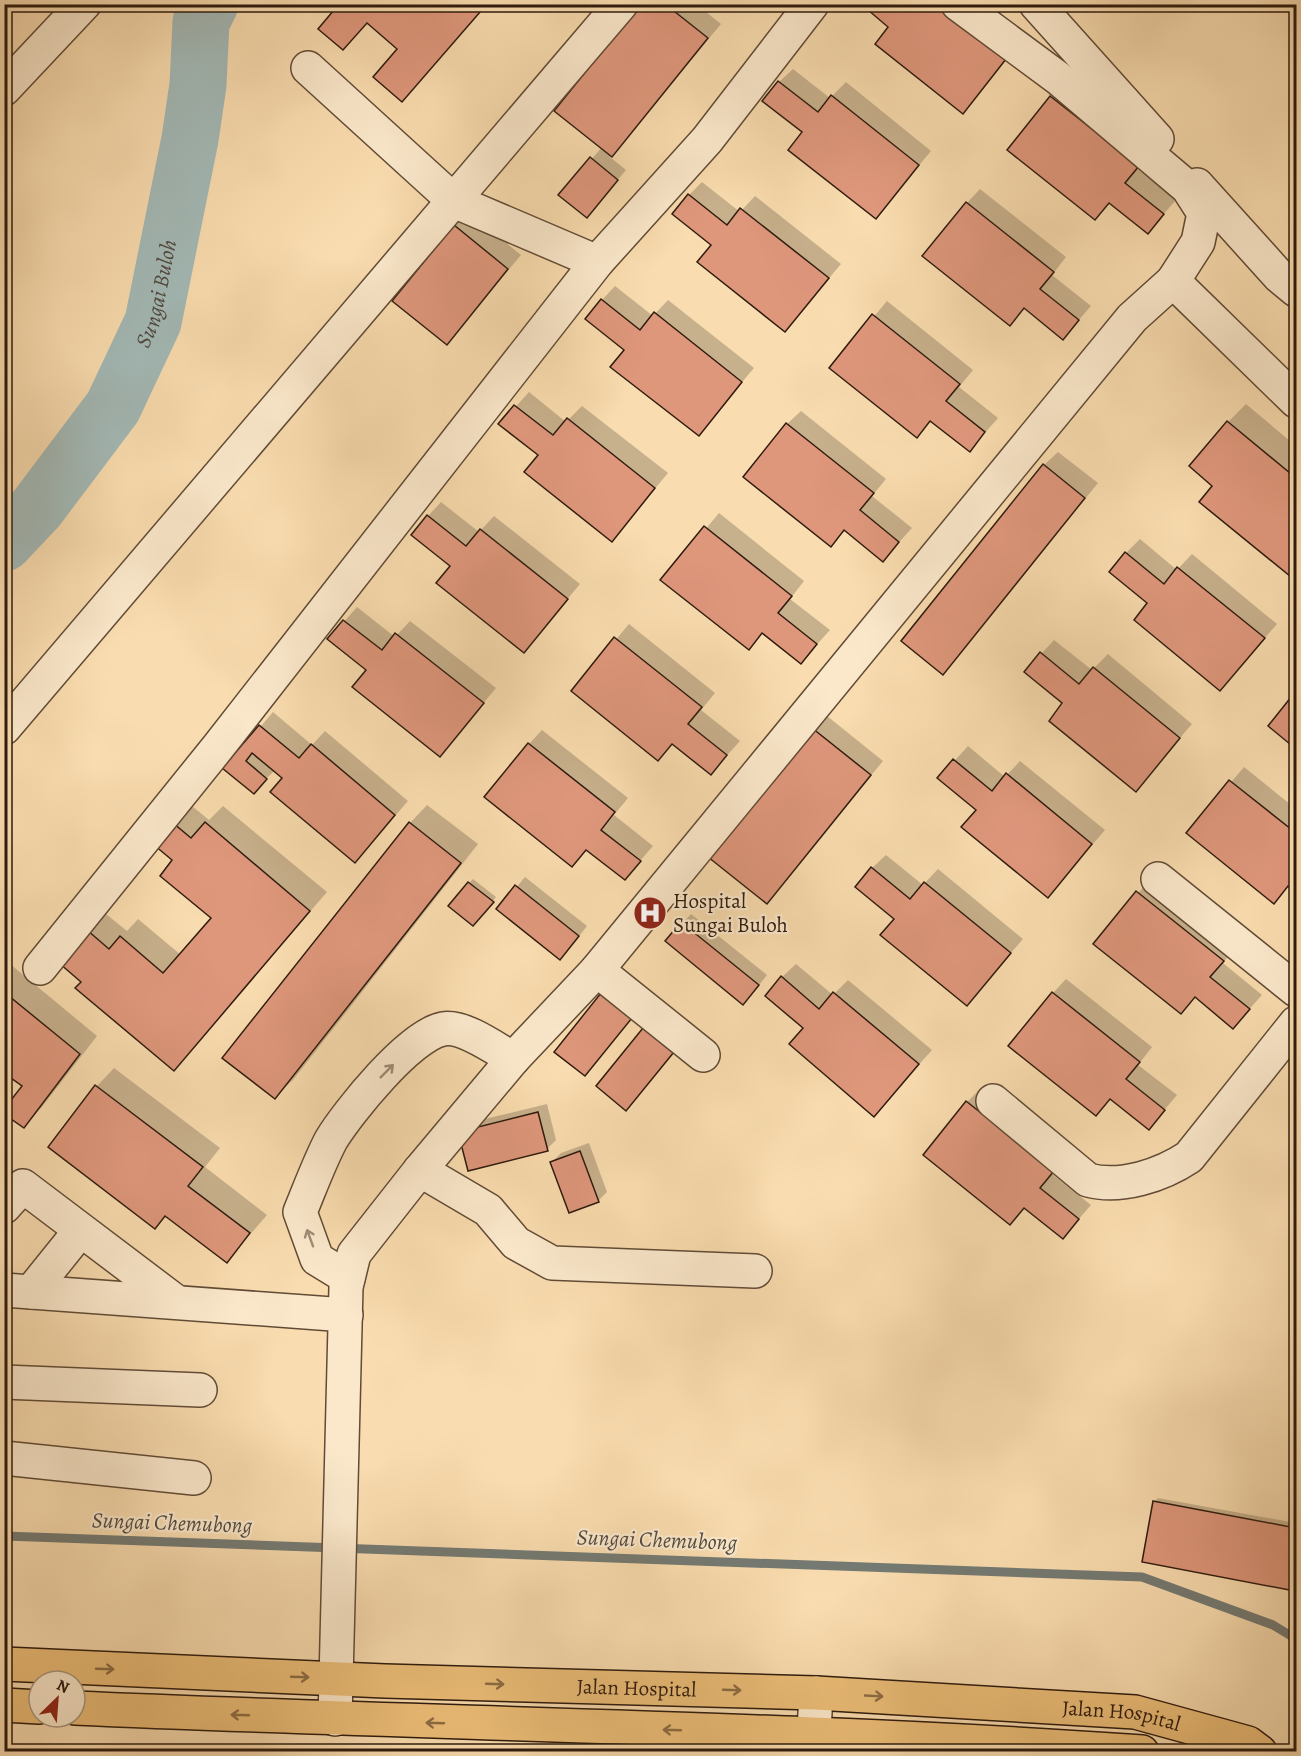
<svg xmlns="http://www.w3.org/2000/svg" width="1301" height="1756" font-family="Alegreya,serif">
<style>
.shadow{fill:#0003}
.lines{fill:none;stroke-linecap:round;stroke-linejoin:round}
.stream{stroke:#747a73;stroke-width:9}
.river{stroke:#a3b9b6;stroke-width:57}
.building{fill:#df977c;stroke:#2e1b0e;stroke-width:1.5}
.minor-casing{stroke:#614b36;stroke-width:36}
.major-casing{stroke:#2e1b0e;stroke-width:36}
.minor{stroke:#fbe8cb;stroke-width:33}
.major{stroke:#ecbe78;stroke-width:33}
.oneway{stroke:#9f8c76}
.oneway2{stroke:#8d6c43}
.labels{text-anchor:middle;dominant-baseline:central;stroke-width:4.5;stroke-linejoin:round;paint-order:stroke}
.poi-label{font-size:21px;fill:#2e1b0e;stroke:#fbe8cb;text-anchor:start}
.street-label{font-size:21px;fill:#2e1b0e;stroke:#fbe8cb}
.water-label{font-size:22px;font-style:italic;fill:#514a40;stroke:#fbe8cb}
</style>
<rect width="100%" height="100%" fill="#f9dcaf"/>
<filter id="stains"><feTurbulence type="fractalNoise" baseFrequency=".00333" numOctaves="4"/><feColorMatrix values="0 0 0 0 .2 0 0 0 0 .09 0 0 0 0 .02 0 0 0 .5 -.17"/></filter>
<radialGradient id="worn" r=".72"><stop offset=".6" stop-color="#630" stop-opacity="0"/><stop offset="1" stop-color="#630" stop-opacity=".3"/></radialGradient>
<g class="shadow">
<polygon points="341,4 487,4 402,100 399,49 368,22 343,48"/>
<polygon points="642,4 696,4 721,24 610,157 626,170 595,207 561,195 602,147"/>
<polygon points="863,4 967,4 1018,45 963,112 890,26"/>
<polygon points="793,69 830,98 846,82 931,151 876,217 804,132 779,82"/>
<polygon points="1065,83 1151,151 1137,169 1176,200 1148,232 1111,202 1095,218 1010,149"/>
<polygon points="702,182 740,212 755,196 841,264 785,330 713,245 689,195"/>
<polygon points="980,189 1066,257 1052,275 1091,306 1063,338 1025,308 1010,324 967,203"/>
<polygon points="468,212 521,255 447,343 455,226"/>
<polygon points="615,286 653,316 668,300 754,368 698,434 626,349 602,300"/>
<polygon points="887,301 973,370 959,387 998,418 970,450 932,420 917,436 831,368"/>
<polygon points="529,392 566,422 582,406 668,473 612,540 540,455 500,424"/>
<polygon points="1246,404 1296,446 1296,579 1202,502 1214,486 1228,422"/>
<polygon points="801,411 886,479 872,496 912,528 883,560 846,530 830,545 787,424"/>
<polygon points="1058,452 1098,483 943,673 1044,465"/>
<polygon points="441,502 479,532 494,516 580,584 524,651 452,565 428,516"/>
<polygon points="719,513 804,581 790,599 830,630 801,662 764,632 748,648 663,580"/>
<polygon points="1140,539 1177,570 1192,554 1277,624 1220,689 1150,603 1126,553"/>
<polygon points="357,607 395,637 410,621 496,688 440,755 368,670 329,639"/>
<polygon points="629,624 715,693 701,710 740,741 711,773 674,743 658,759 573,691"/>
<polygon points="1054,640 1092,670 1108,654 1192,724 1135,790 1065,703 1041,654"/>
<polygon points="1296,693 1296,747 1270,726"/>
<polygon points="273,712 312,745 325,731 408,801 368,847 275,770 253,792 225,768"/>
<polygon points="827,716 883,761 767,902 710,857"/>
<polygon points="542,730 628,798 614,815 653,846 625,878 587,849 572,865 529,744"/>
<polygon points="968,746 1005,777 1020,761 1105,830 1048,896 978,809 939,778"/>
<polygon points="1244,767 1296,809 1296,892 1289,886 1274,902 1188,833"/>
<polygon points="427,805 478,844 293,1080 275,1097 410,823"/>
<polygon points="192,806 209,820 223,806 327,892 174,1069 83,982 88,931 106,914 127,931 138,919 181,955 213,917 174,860 174,824"/>
<polygon points="886,855 923,885 938,869 1023,939 966,1004 896,918 872,868"/>
<polygon points="525,877 587,926 569,949 498,909"/>
<polygon points="1151,878 1236,946 1223,963 1262,995 1233,1027 1196,996 1181,1012 1095,944"/>
<polygon points="473,879 496,897 477,920 469,883"/>
<polygon points="691,914 767,975 752,994 667,941"/>
<polygon points="4,959 97,1036 41,1108 23,1126 24,1086 4,1071"/>
<polygon points="796,964 833,995 848,980 932,1050 874,1115 805,1028 782,977"/>
<polygon points="1066,979 1152,1047 1138,1065 1177,1095 1149,1128 1112,1098 1096,1114 1053,993"/>
<polygon points="114,1068 220,1148 205,1167 267,1215 227,1261 167,1216 155,1227 50,1147 97,1086"/>
<polygon points="980,1089 1066,1157 1052,1174 1091,1205 1063,1237 1025,1207 1010,1223 967,1102"/>
<polygon points="547,1104 556,1140 547,1149 469,1169 468,1123"/>
<polygon points="589,1143 607,1192 598,1201 552,1162 561,1153"/>
<polygon points="1158,1498 1296,1523 1296,1587 1295,1589 1154,1502"/>
</g>
<g class="lines">
<polyline class="stream" points="4,1536 1142,1577 1273,1625 1296,1639"/>
<path class="river" id="s1" d="M 4,543 L 37,508 L 113,407 L 153,322 L 190,139 L 198,85 L 201,22 L 210,4"/>
</g>
<g class="building">
<polygon points="339,4 487,4 402,102 373,77 397,49 367,23 343,50 318,29"/>
<polygon points="640,4 665,4 708,38 612,157 554,111"/>
<polygon points="861,4 904,7 937,4 1006,59 963,114 875,44 888,27"/>
<polygon points="778,81 818,112 831,95 919,165 876,219 788,150 802,132 762,101"/>
<polygon points="1050,96 1139,166 1125,183 1164,214 1148,234 1109,203 1095,220 1007,150"/>
<polygon points="590,157 618,180 587,218 558,195"/>
<polygon points="688,194 727,225 740,208 829,278 785,332 697,262 711,245 672,214"/>
<polygon points="966,202 1054,272 1040,289 1079,320 1063,340 1024,308 1010,326 922,256"/>
<polygon points="454,225 508,269 447,345 392,301"/>
<polygon points="601,299 640,330 654,312 742,382 699,436 610,367 624,350 585,319"/>
<polygon points="872,314 960,384 946,401 985,432 970,452 930,421 917,438 829,368"/>
<polygon points="514,405 553,435 567,418 655,488 612,542 524,472 538,455 498,424"/>
<polygon points="1227,421 1296,478 1296,581 1199,502 1212,486 1189,466"/>
<polygon points="786,423 874,493 860,510 899,542 883,562 844,530 831,547 743,477"/>
<polygon points="1043,464 1085,498 943,675 901,641"/>
<polygon points="427,515 466,546 480,529 568,599 524,653 436,583 450,566 411,535"/>
<polygon points="704,526 792,596 778,613 817,644 801,664 762,633 749,650 660,580"/>
<polygon points="1125,552 1164,584 1177,567 1265,638 1220,691 1134,620 1147,603 1109,572"/>
<polygon points="343,620 382,650 395,633 484,703 440,757 352,687 366,670 327,639"/>
<polygon points="614,637 702,707 688,724 727,755 711,775 672,744 658,761 571,691"/>
<polygon points="1040,652 1079,684 1093,667 1180,738 1136,792 1049,721 1062,703 1024,672"/>
<polygon points="1296,691 1296,749 1268,726"/>
<polygon points="259,725 299,758 311,744 395,815 355,863 270,792 282,778 252,753 246,761 267,779 254,794 222,768"/>
<polygon points="812,728 871,775 767,904 708,857"/>
<polygon points="528,743 615,812 601,830 641,861 625,880 586,850 572,867 484,797"/>
<polygon points="953,759 992,791 1006,773 1092,844 1048,898 961,827 976,810 937,778"/>
<polygon points="1229,780 1296,833 1296,893 1288,886 1274,904 1186,833"/>
<polygon points="205,822 310,911 174,1071 75,988 81,982 59,963 87,930 109,949 120,936 163,973 211,918 160,876 172,860 154,845 173,823 191,838"/>
<polygon points="409,822 461,863 275,1099 222,1058"/>
<polygon points="871,867 910,899 924,882 1011,953 967,1006 880,935 894,919 855,887"/>
<polygon points="468,882 494,902 473,926 448,906"/>
<polygon points="515,885 579,936 560,960 496,909"/>
<polygon points="1136,891 1224,961 1210,977 1250,1009 1233,1029 1195,997 1181,1014 1093,944"/>
<polygon points="681,922 759,985 743,1005 665,941"/>
<polygon points="781,976 819,1009 833,992 919,1064 874,1117 789,1044 803,1028 765,996"/>
<polygon points="605,988 636,1013 585,1076 554,1052"/>
<polygon points="4,992 80,1054 24,1128 4,1114 4,1109 22,1086 4,1073"/>
<polygon points="1052,992 1140,1062 1126,1079 1165,1110 1149,1130 1110,1099 1096,1116 1008,1046"/>
<polygon points="647,1023 678,1047 626,1111 596,1086"/>
<polygon points="95,1085 203,1167 188,1186 250,1233 227,1263 165,1216 155,1229 48,1147"/>
<polygon points="966,1101 1054,1171 1040,1188 1079,1219 1063,1239 1024,1208 1010,1225 923,1155"/>
<polygon points="538,1112 548,1151 468,1171 458,1132"/>
<polygon points="580,1151 599,1202 569,1213 550,1162"/>
<polygon points="1153,1501 1296,1528 1295,1591 1142,1562"/>
</g>
<g class="lines">
<defs>
<g id="minor">
<polyline points="958,4 1058,78 1188,188 1204,213 1198,242 1173,281 1296,401"/>
<polyline points="1036,4 1157,139"/>
<polyline points="308,68 454,201 597,262"/>
<polyline points="4,89 84,4"/>
<polyline points="1197,185 1279,276 1296,290"/>
<polyline points="4,728 621,4"/>
<polyline points="1158,879 1296,990"/>
<polyline points="40,968 218,747 597,262 707,140 812,4"/>
<polyline points="597,970 703,1055"/>
<path d="M 993,1101 L 1088,1180 C 1121,1189 1162,1175 1189,1157 L 1296,1023"/>
<polyline points="420,1170 488,1210 516,1243 552,1263 755,1271"/>
<polyline points="4,1207 23,1186 175,1301"/>
<path d="M 348,1278 L 317,1259 L 300,1212 C 310,1188 319,1163 331,1140 C 348,1112 410,1035 443,1029 C 463,1025 496,1049 513,1059"/>
<polyline points="4,1290 346,1315"/>
<polyline points="31,1292 80,1231"/>
<polyline points="4,1382 200,1390"/>
<polyline points="4,1458 194,1478"/>
<polyline points="335,1719 346,1287 354,1254 420,1170 513,1059 597,970 1132,318 1173,281"/>
<polyline points="813,1752 816,1693"/>
</g>
<g id="major">
<path id="s2" d="M 4,1664 L 385,1681 L 816,1693 L 1135,1712 L 1248,1743 L 1260,1752"/>
<polyline points="4,1705 39,1707"/>
<path d="M 75,1708 C 431,1724 787,1727 1142,1752"/>
</g>
</defs>
<use href="#minor" class="minor-casing"/>
<use href="#major" class="major-casing"/>
<use href="#minor" class="minor"/>
<use href="#major" class="major"/>
</g>
<defs><path id="oneway-shaft" d="M-6 0H5M1.5-3L5.5 0L1.5 3" fill="none" stroke-width="1.6" stroke-linecap="round" stroke-linejoin="round" transform="scale(1.5)"/></defs>
<g class="oneway">
<use href="#oneway-shaft" transform="translate(387 1071) rotate(-45)"/>
<use href="#oneway-shaft" transform="translate(310 1238) rotate(-110)"/>
</g>
<g class="oneway2">
<use href="#oneway-shaft" transform="translate(105 1669) rotate(2)"/>
<use href="#oneway-shaft" transform="translate(300 1677) rotate(2)"/>
<use href="#oneway-shaft" transform="translate(495 1684) rotate(2)"/>
<use href="#oneway-shaft" transform="translate(732 1690) rotate(2)"/>
<use href="#oneway-shaft" transform="translate(874 1696) rotate(3)"/>
<use href="#oneway-shaft" transform="translate(240 1715) rotate(-178)"/>
<use href="#oneway-shaft" transform="translate(435 1723) rotate(-178)"/>
<use href="#oneway-shaft" transform="translate(672 1730) rotate(-178)"/>
</g>
<defs>
<symbol id="hospital-disc" viewBox="-11 -11 22 22"><circle r="9.5" fill="#8f2418" stroke="#fbe8cb"/><path d="M-5-5h3v3.5h4V-5h3V5h-3V1.5h-4V5h-3Z" fill="#fff"/></symbol>
</defs>
<g fill-rule="evenodd">
<use href="#hospital-disc" x="631" y="894" width="38" height="38"/>
</g>
<g class="labels">
<g class="poi-label">
<text x="673" y="901">Hospital<tspan x="673" dy="24">Sungai Buloh</tspan></text>
</g>
<g class="street-label">
<text stroke="none"><textPath href="#s2" startOffset="633">Jalan Hospital</textPath></text>
<text stroke="none"><textPath href="#s2" startOffset="1119">Jalan Hospital</textPath></text>
</g>
<g class="water-label">
<text stroke="none"><textPath href="#s1" startOffset="297">Sungai Buloh</textPath></text>
<text transform="translate(172 1523) rotate(2)">Sungai Chemubong</text>
<text transform="translate(657 1540) rotate(2)">Sungai Chemubong</text>
</g>
</g>
<rect width="1301" height="1756" fill="none" stroke="#f9dcaf" stroke-width="24"/>
<rect x="6" y="6" width="1289" height="1744" fill="none" stroke="#2e1b0e" stroke-width="3"/>
<rect x="12" y="12" width="1277" height="1732" fill="none" stroke="#2e1b0e" stroke-width="1.5"/>
<g transform="translate(57 1699) rotate(25)"><circle r="28" fill="#fbe8cb" stroke="#a9967f" stroke-width="1.5"/>
<path d="M0-4.5L10 22L0 15L-10 22Z" fill="#8f2418"/>
<text y="-9" font-size="16" font-weight="bold" text-anchor="middle" fill="#2e1b0e">N</text>
</g>
<rect width="100%" height="100%" filter="url(#stains)"/>
<rect width="100%" height="100%" fill="url(#worn)"/>
</svg>
